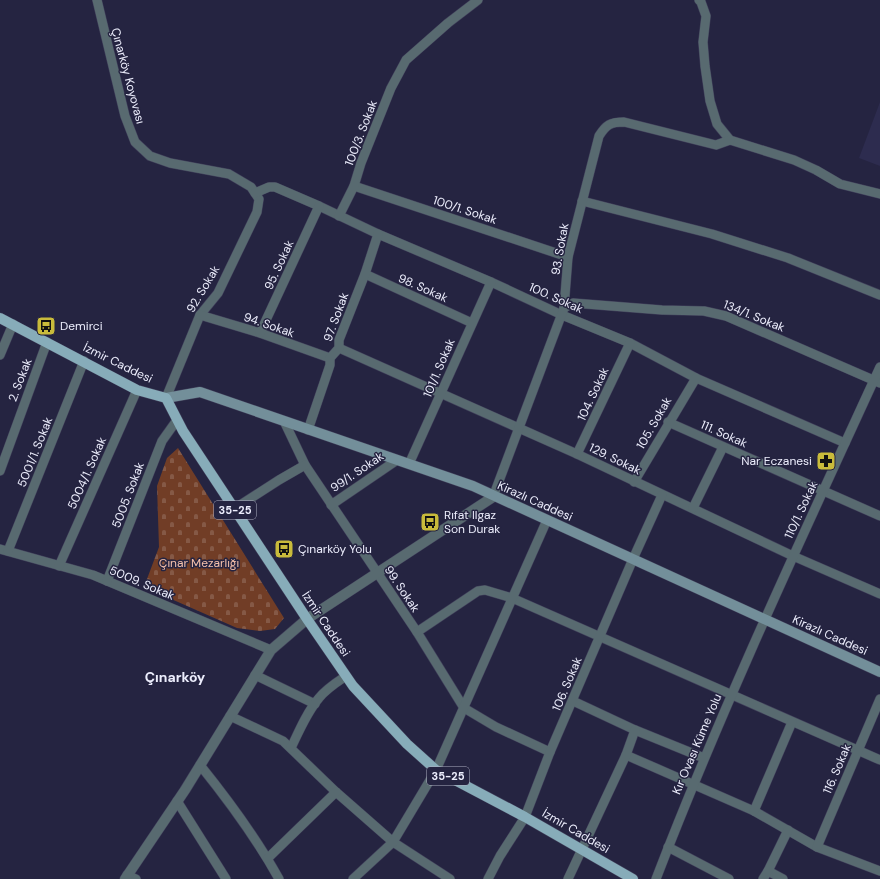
<svg xmlns="http://www.w3.org/2000/svg" width="880" height="879" font-family="'DM Sans',sans-serif">
<style>
.built{fill:#2d2c4f}
.cemetery{fill:url(#cemetery-stones)}
.lines{fill:none;stroke-linecap:round;stroke-linejoin:round}
.minor-casing{stroke:#41405b;stroke-width:10}
.tertiary-casing{stroke:#41405b;stroke-width:11}
.secondary-casing{stroke:#41405b;stroke-width:11}
.primary-casing{stroke:#41405b;stroke-width:11}
.minor{stroke:#586a70;stroke-width:9}
.tertiary{stroke:#586a70;stroke-width:10}
.secondary{stroke:#738f9a;stroke-width:10}
.primary{stroke:#87acb9;stroke-width:10}
.labels{text-anchor:middle;dominant-baseline:central;stroke-width:3;stroke-linejoin:round;paint-order:stroke}
.shield{fill:#252441;stroke:#b0b1c4;stroke-width:1}
.shield-label{font-size:11px;font-weight:bold;fill:#ecedfc}
.street-label{font-size:12px;fill:#ecedfc;stroke:#252441}
.poi-label{font-size:12px;fill:#ecedfc;stroke:#252441;text-anchor:start}
.park-label{font-size:12px;fill:#f5c0ab;stroke:#252441}
.quarter-label{font-size:14px;font-weight:bold;fill:#ecedfc;stroke:#252441}
</style>
<defs>
<pattern id="cemetery-stones" width="16" height="16" patternUnits="userSpaceOnUse"><rect width="16" height="16" fill="#713d26"/><path d="M2 7V4a2 2 0 0 1 4 0v3zM10 15v-3a2 2 0 0 1 4 0v3z" fill="#855946"/></pattern>
</defs>
<rect width="100%" height="100%" fill="#252441"/>
<polygon class="built" points="880,102 880,166 859,158"/>
<polygon class="cemetery" points="178,448 284,618 275,629 260,631 237,628 144,587 159,547 157,486 167,458"/>
<g class="lines">
<defs>
<g id="minor">
<polyline points="97,0 125,116 135,142 150,156 170,163 229,174 251,187 259,199 257,212 218,293 200,315 166,398"/>
<polyline points="699,0 701,2 706,16 703,42 705,66 710,101 717,124 730,140 794,160 816,170 840,184 880,194"/>
<polyline points="354,186 568,257"/>
<polyline points="255,193 269,187 275,187 319,206 378,234 491,282 562,315 630,343 696,378 845,443"/>
<polyline points="582,201 712,234 788,258 880,295"/>
<polyline points="339,216 354,186 361,163 391,88 406,60 448,23 478,0"/>
<polyline points="365,274 472,323"/>
<polyline points="564,308 573,303 662,310 704,311 726,316 880,383"/>
<polyline points="200,315 260,333 330,358"/>
<polyline points="260,333 319,206"/>
<polyline points="339,348 577,454 793,556 880,594"/>
<polyline points="0,355 13,324"/>
<polyline points="284,421 305,465 417,632 464,708 496,727 550,752"/>
<polyline points="668,422 880,516"/>
<polyline points="308,430 330,365 330,358 339,348 339,340 365,274 378,234"/>
<polyline points="577,454 630,343"/>
<polyline points="409,464 491,282"/>
<polyline points="0,471 47,342"/>
<polyline points="634,482 696,378"/>
<path d="M 493,497 L 564,308 L 568,257 L 599,136 C 606,125 610,122 624,122 L 716,145 L 730,140"/>
<polyline points="331,505 397,460"/>
<polyline points="693,508 723,447"/>
<polyline points="234,509 279,480 305,465"/>
<polyline points="0,549 93,575 271,650"/>
<polyline points="8,551 84,361"/>
<polyline points="59,566 137,390"/>
<polyline points="107,581 162,441 177,420"/>
<polyline points="417,632 478,591 485,590 512,598 880,760"/>
<polyline points="255,675 315,704"/>
<polyline points="573,701 635,730 704,758"/>
<polyline points="230,716 283,741 336,792 393,842 450,879"/>
<path d="M 291,748 C 299,731 307,712 319,698 C 326,689 337,682 346,676"/>
<polyline points="626,755 754,811 817,847 880,871"/>
<path d="M 200,765 C 229,801 257,839 279,879"/>
<polyline points="177,801 226,879"/>
<polyline points="754,811 792,722"/>
<polyline points="668,847 729,879"/>
<polyline points="817,847 880,699"/>
<polyline points="268,858 336,792"/>
<polyline points="768,871 783,879"/>
<polyline points="127,875 136,879"/>
<polyline points="353,879 393,842 436,770 547,520"/>
<polyline points="488,879 500,856 525,817 550,752 633,559 662,495"/>
<polyline points="568,879 626,755 635,730"/>
<path d="M 656,879 C 723,705 802,537 880,367"/>
<polyline points="763,879 768,871 788,830"/>
</g>
<polyline id="tertiary" points="125,879 185,790 271,650 307,619 493,497"/>
<polyline id="secondary" points="166,398 200,392 473,486 880,672"/>
<polyline id="primary" points="0,318 137,390 166,398 183,431 307,619 353,686 407,744 436,770 525,817 633,879"/>
</defs>
<use href="#minor" class="minor-casing"/>
<use href="#tertiary" class="tertiary-casing"/>
<use href="#secondary" class="secondary-casing"/>
<use href="#primary" class="primary-casing"/>
<use href="#minor" class="minor"/>
<use href="#tertiary" class="tertiary"/>
<use href="#secondary" class="secondary"/>
<use href="#primary" class="primary"/>
</g>
<defs>
<symbol id="bus-square" viewBox="-11 -11 22 22"><rect x="-9" y="-9" width="18" height="18" rx="4" fill="#c9bb3b" stroke="#252441"/><path d="M-5-6H5V4H4V6H2V4H-2V6H-4V4H-5ZM-3.5-4V0h7V-4ZM-3.5 1.2v1.5H-2V1.2ZM2 1.2v1.5H3.5V1.2Z" fill="#111"/></symbol>
<symbol id="pharmacy-square" viewBox="-11 -11 22 22"><rect x="-9" y="-9" width="18" height="18" rx="4" fill="#c9bb3b" stroke="#252441"/><path d="M-2-6h4v4h4v4h-4v4h-4v-4h-4v-4h4Z" fill="#111"/></symbol>
</defs>
<g fill-rule="evenodd">
<use href="#bus-square" x="35" y="315" width="22" height="22"/>
<use href="#pharmacy-square" x="815" y="450" width="22" height="22"/>
<use href="#bus-square" x="419" y="511" width="22" height="22"/>
<use href="#bus-square" x="273" y="538" width="22" height="22"/>
</g>
<g class="labels">
<g class="shield">
<rect x="214" y="501" width="42" height="18" rx="3"/>
<rect x="427" y="767" width="42" height="18" rx="3"/>
</g>
<g class="shield-label">
<text x="235" y="510">35-25</text>
<text x="448" y="776">35-25</text>
</g>
<g class="street-label">
<text transform="translate(128 76) rotate(75)">Çınarköy Koyovası</text>
<text transform="translate(361 133) rotate(-69)">100/3. Sokak</text>
<text transform="translate(465 210) rotate(18)">100/1. Sokak</text>
<text transform="translate(560 249) rotate(-80)">93. Sokak</text>
<text transform="translate(279 265) rotate(-65)">95. Sokak</text>
<text transform="translate(423 288) rotate(24)">98. Sokak</text>
<text transform="translate(203 289) rotate(-59)">92. Sokak</text>
<text transform="translate(556 298) rotate(24)">100. Sokak</text>
<text transform="translate(754 316) rotate(22)">134/1. Sokak</text>
<text transform="translate(336 317) rotate(-70)">97. Sokak</text>
<text transform="translate(269 325) rotate(19)">94. Sokak</text>
<text transform="translate(118 363) rotate(26)">İzmir Caddesi</text>
<text transform="translate(439 368) rotate(-67)">101/1. Sokak</text>
<text transform="translate(20 380) rotate(-69)">2. Sokak</text>
<text transform="translate(593 394) rotate(-65)">104. Sokak</text>
<text transform="translate(654 423) rotate(-60)">105. Sokak</text>
<text transform="translate(724 434) rotate(24)">111. Sokak</text>
<text transform="translate(35 452) rotate(-68)">5001/1. Sokak</text>
<text transform="translate(615 459) rotate(26)">129. Sokak</text>
<text transform="translate(357 472) rotate(-34)">99/1. Sokak</text>
<text transform="translate(87 473) rotate(-66)">5004/1. Sokak</text>
<text transform="translate(128 495) rotate(-69)">5005. Sokak</text>
<text transform="translate(535 501) rotate(24)">Kirazlı Caddesi</text>
<text transform="translate(801 510) rotate(-65)">110/1. Sokak</text>
<text transform="translate(142 583) rotate(23)">5009. Sokak</text>
<text transform="translate(402 589) rotate(56)">99. Sokak</text>
<text transform="translate(326 624) rotate(56)">İzmir Caddesi</text>
<text transform="translate(830 635) rotate(24)">Kirazlı Caddesi</text>
<text transform="translate(567 684) rotate(-67)">106. Sokak</text>
<text transform="translate(697 744) rotate(-67)">Kır Ovası Küme Yolu</text>
<text transform="translate(837 769) rotate(-67)">116. Sokak</text>
<text transform="translate(576 831) rotate(30)">İzmir Caddesi</text>
</g>
<g class="poi-label">
<text x="60" y="326">Demirci</text>
<text x="812" y="461" text-anchor="end">Nar Eczanesi</text>
<text x="444" y="515">Rıfat Ilgaz<tspan x="444" dy="14">Son Durak</tspan></text>
<text x="298" y="549">Çınarköy Yolu</text>
</g>
<g class="park-label">
<text x="199" y="563">Çınar Mezarlığı</text>
</g>
<g class="quarter-label">
<text x="175" y="677">Çınarköy</text>
</g>
</g>
</svg>
